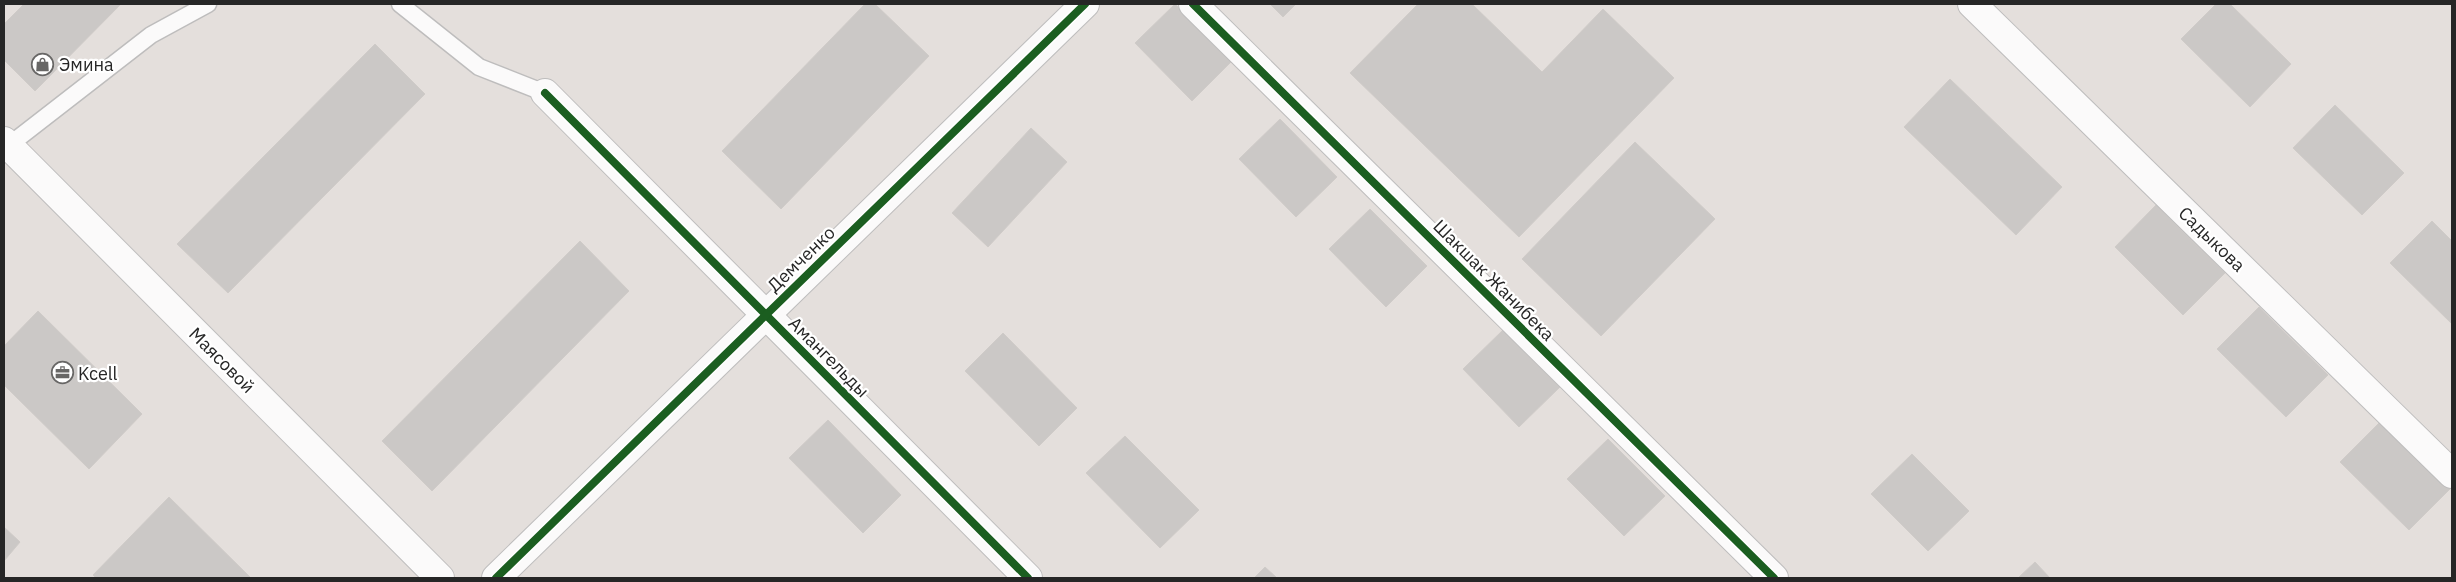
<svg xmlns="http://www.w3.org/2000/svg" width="2456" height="582" font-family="'IBM Plex Sans',sans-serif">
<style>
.building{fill:#cbc8c6;stroke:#cfcbc8}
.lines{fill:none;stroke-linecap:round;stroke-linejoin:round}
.service-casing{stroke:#bebdbd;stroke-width:19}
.minor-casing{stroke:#bebdbd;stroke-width:30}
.tertiary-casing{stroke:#bebdbd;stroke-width:30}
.service{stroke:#fbfafa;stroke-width:16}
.minor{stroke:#fbfafa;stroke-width:28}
.tertiary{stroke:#fbfafa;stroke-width:28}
.cycleway-casing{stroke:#fff;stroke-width:11}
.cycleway{stroke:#1b5e20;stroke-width:8}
.labels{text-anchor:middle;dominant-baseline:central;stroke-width:4.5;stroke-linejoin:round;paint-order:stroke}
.poi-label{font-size:18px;fill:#262626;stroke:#fff;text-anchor:start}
.street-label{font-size:18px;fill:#262626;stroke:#fff}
</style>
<rect width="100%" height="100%" fill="#e4dfdc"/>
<g class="building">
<polygon points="24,4 121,4 35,91 4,60 4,24"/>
<polygon points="865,4 875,4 929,56 781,209 722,151"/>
<polygon points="1175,4 1232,61 1192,101 1135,43"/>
<polygon points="1270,4 1296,4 1283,17"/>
<polygon points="1418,4 1472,4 1542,72 1603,9 1674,78 1519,237 1350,73"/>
<polygon points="2216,4 2230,4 2291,64 2250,107 2181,39"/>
<polygon points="375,44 425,94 228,293 177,244"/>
<polygon points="1950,79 2062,187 2016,235 1904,127"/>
<polygon points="2335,105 2404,173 2362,215 2293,148"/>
<polygon points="1280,119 1337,177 1296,217 1239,159"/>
<polygon points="1031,128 1067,162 988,247 952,213"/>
<polygon points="1635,142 1715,219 1601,336 1522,259"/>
<polygon points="2156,205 2225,273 2183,315 2115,247"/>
<polygon points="1370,209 1427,266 1386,307 1329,249"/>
<polygon points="2432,221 2452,241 2452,324 2390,263"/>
<polygon points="580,241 629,291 432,491 382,441"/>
<polygon points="2259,307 2328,375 2286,417 2217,349"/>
<polygon points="38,311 142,414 89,469 4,385 4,346"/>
<polygon points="1504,329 1560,387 1519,427 1463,369"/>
<polygon points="1003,333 1077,408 1039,446 965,371"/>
<polygon points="828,420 901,495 863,533 789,458"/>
<polygon points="2382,420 2451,488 2409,530 2340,462"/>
<polygon points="1125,436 1199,510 1160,548 1086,473"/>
<polygon points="1608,439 1665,496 1624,536 1567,479"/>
<polygon points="1912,454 1969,511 1928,551 1871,494"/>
<polygon points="169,497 251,578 96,578 93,575"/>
<polygon points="4,527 20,542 4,561"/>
<polygon points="2035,562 2050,578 2018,578"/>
<polygon points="1265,567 1277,578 1254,578"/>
</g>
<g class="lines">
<defs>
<g id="service">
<polyline points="400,4 479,67 545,93"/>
<polyline points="8,146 151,35 208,4"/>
</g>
<g id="minor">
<polyline points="1193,4 1774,578"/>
<polyline points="1972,4 2452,474"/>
<polyline points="545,93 1028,578"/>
<polyline points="4,141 440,578"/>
</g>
<polyline id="tertiary" points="496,578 1085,4"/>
</defs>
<use href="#service" class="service-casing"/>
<use href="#minor" class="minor-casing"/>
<use href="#tertiary" class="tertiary-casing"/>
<use href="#service" class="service"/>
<use href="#minor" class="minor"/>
<use href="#tertiary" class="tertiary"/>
<defs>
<g id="cycleway">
<polyline points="1193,4 1774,578"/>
<polyline points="545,93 1028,578"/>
<polyline points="496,578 1085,4"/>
</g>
</defs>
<use href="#cycleway" class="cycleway-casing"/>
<use href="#cycleway" class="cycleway"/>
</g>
<defs>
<symbol id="shop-ring" viewBox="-11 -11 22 22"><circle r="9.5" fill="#fff" stroke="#686766" stroke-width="1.5"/><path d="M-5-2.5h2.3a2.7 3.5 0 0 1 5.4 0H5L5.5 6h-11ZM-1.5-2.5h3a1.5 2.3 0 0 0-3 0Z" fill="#686766"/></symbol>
<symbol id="office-ring" viewBox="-11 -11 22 22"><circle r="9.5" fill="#fff" stroke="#686766" stroke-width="1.5"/><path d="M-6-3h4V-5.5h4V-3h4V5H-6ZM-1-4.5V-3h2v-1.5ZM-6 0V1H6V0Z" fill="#686766"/></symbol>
</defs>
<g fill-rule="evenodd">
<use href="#shop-ring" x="30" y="52" width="25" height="25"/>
<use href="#office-ring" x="50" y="360" width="25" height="25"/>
</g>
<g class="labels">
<g class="poi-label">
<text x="59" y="64">Эмина</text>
<text x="78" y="373">Kcell</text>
</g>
<g class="street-label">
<text transform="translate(2212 239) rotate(44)">Садыкова</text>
<text transform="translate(801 259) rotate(-44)">Демченко</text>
<text transform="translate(1494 280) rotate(45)">Шакшак Жанибека</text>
<text transform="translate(829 357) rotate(45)">Амангельды</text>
<text transform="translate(222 360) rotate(45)">Маясовой</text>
</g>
</g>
<rect width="2456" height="582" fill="none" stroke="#262626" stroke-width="10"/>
</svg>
